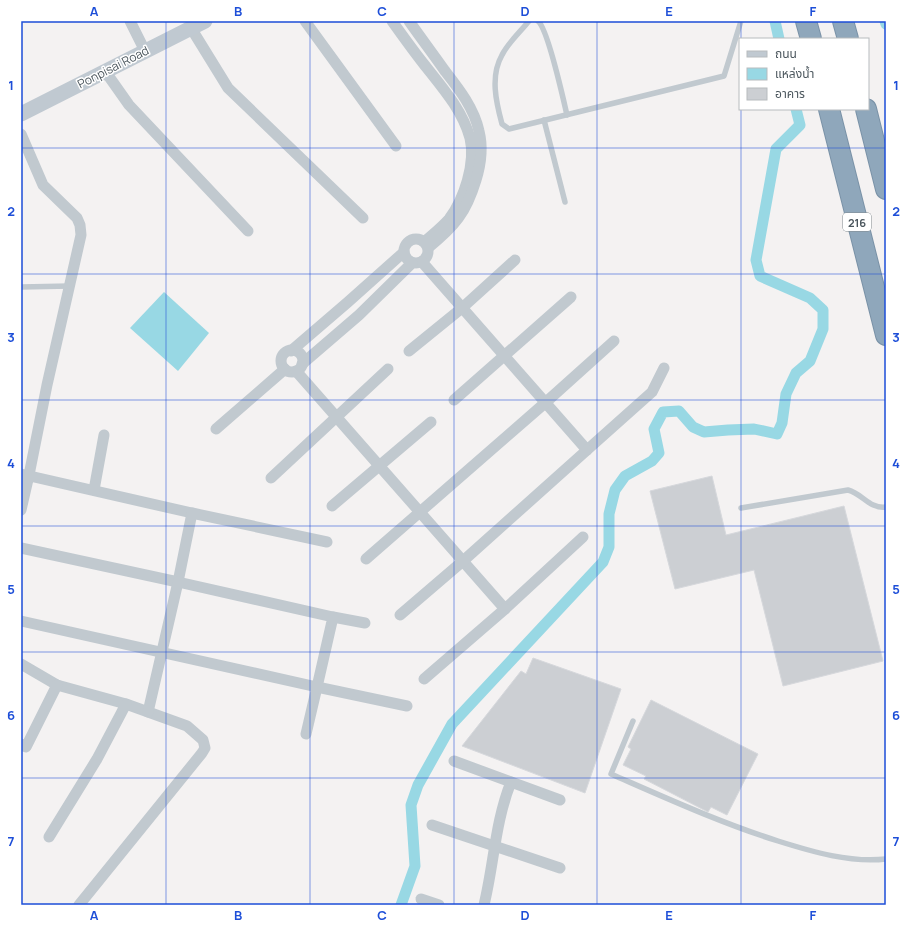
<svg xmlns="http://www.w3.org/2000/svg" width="907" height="926" font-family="Manrope,'Noto Sans Thai',sans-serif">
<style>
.water{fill:#98d8e4}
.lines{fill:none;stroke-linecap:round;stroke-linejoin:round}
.canal{stroke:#98d8e4;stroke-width:11}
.building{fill:#cccfd3;stroke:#d6d8dc}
.highway-casing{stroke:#7a92a7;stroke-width:22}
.lane{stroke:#c1c9cf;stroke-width:5.5}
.street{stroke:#c1c9cf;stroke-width:11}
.secondary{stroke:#c0c9d1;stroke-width:15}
.highway{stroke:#8fa7bb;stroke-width:20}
.grid{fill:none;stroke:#1d4ed8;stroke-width:1;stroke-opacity:0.55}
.labels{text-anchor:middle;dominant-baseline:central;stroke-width:3;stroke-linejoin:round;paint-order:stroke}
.shield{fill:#fff;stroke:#81898e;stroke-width:1}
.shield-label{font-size:11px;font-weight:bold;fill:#4b565d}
.street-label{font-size:12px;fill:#4b565d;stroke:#fff}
.neatline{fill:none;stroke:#1d4ed8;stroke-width:1.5}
.grid-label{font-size:13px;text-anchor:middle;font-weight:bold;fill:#1d4ed8}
</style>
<rect width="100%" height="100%" fill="#f4f2f2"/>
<polygon class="water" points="164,292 209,333 178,371 130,328"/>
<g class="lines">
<g class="canal">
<polyline points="775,21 779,39"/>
<polyline points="885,21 886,24"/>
<polyline points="401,905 415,866 411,805 418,785 452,724 603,562 609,547 609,514 615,490 625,476 652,461 659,453 654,429 663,412 679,411 693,427 704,432 728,430 754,429 777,434 782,423 786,394 796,373 810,361 823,329 823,310 810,298 760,276 756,260 776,149 800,125 796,109"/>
</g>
</g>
<g class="building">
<polygon points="712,476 726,535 844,506 883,661 783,686 754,570 675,589 650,491"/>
<polygon points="533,658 621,689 585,793 462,746 521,671 526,674"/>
<polygon points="651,700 758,754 727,815 711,807 708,812 644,779 646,776 623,765 631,749 628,747"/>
</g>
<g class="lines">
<defs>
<g id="highway">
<polyline points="806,21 811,39"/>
<polyline points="843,21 848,39"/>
<polyline points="829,109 886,335"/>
<polyline points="866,109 886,189"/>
</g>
</defs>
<use href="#highway" class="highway-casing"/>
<g class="lane">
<path d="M 529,21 C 521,31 507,44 502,55 C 490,76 496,102 502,124 L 509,129 L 724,76 L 741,21"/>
<path d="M 538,21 C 548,29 563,98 567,115"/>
<polyline points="544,120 565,202"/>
<polyline points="21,287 70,286"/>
<path d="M 741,508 L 848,490 C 863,494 869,509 886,507"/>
<path d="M 633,721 L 611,774 C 666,798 721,823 778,841 C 813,852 850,863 886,859"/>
</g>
<g class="street">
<polyline points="130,21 145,51"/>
<polyline points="305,21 396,146"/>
<path d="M 392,21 C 402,35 412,49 423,63 C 441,86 462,109 470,138 C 476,163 464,199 449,219 C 442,227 432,235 424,242"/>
<path d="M 409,21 C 421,38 433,54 445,71 C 459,89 474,108 479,131 C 483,147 481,164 476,180 C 466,213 455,226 428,248"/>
<polyline points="191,28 228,88 363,218"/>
<polyline points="105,71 129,105 248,231"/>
<polyline points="21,134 43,185 77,218 80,225 81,235 47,385 29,475 21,510"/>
<circle cx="416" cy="251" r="12"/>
<polyline points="422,262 587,450 652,392 664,368"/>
<circle cx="292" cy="361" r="11"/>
<polyline points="291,351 348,302 404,252"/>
<polyline points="409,351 462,308 515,260"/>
<polyline points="302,364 359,315 412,263"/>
<polyline points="296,371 505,609 583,537"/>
<polyline points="454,400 571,297"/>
<polyline points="216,429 285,369"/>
<polyline points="21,474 192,513"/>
<polyline points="271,478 388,369"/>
<polyline points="94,490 104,435"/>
<polyline points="332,506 431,422"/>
<polyline points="21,548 178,582 192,513 327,542"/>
<polyline points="366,559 545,403 614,341"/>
<polyline points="400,615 463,561 587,450"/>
<polyline points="333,617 365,623"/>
<polyline points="21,621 317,687 306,734"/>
<polyline points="21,664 57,685 126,704 187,726 203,740 205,748 202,753 79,905"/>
<polyline points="424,679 505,609"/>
<polyline points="148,712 178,582 333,617 317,687 407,706"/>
<polyline points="21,744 26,747 57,685"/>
<polyline points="454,761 560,800"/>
<polyline points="432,825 560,868"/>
<polyline points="49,837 97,759 126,704"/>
<polyline points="421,899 439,905"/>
<path d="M 484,905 C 494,864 495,822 511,782"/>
</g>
<polyline class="secondary" points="21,114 205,21"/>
<use href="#highway" class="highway"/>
</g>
<path class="grid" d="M 166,21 L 166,905M 310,21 L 310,905M 454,21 L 454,905M 597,21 L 597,905M 741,21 L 741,39M 741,109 L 741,905M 21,148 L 886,148M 21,274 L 886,274M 21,400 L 886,400M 21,526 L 886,526M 21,652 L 886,652M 21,778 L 886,778"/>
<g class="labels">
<rect class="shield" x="843" y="213" width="28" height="18" rx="3"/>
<g class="shield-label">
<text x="857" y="222">216</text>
</g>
<g class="street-label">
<text transform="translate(113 67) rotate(-27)">Ponpisai Road</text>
</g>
</g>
<rect width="907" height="926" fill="none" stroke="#ffffff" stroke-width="44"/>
<rect x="739" y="38" width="130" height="72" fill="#ffffff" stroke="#b7bbbe"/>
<rect x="747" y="51" width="20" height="6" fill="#c0c9d1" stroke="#b7bbbe"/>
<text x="775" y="58" font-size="12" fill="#4b565d">ถนน</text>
<rect x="747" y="68" width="20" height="12" fill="#98d8e4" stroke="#b7bbbe"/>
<text x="775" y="78" font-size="12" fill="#4b565d">แหล่งน้ำ</text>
<rect x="747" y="88" width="20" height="12" fill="#cccfd3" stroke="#b7bbbe"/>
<text x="775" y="98" font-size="12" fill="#4b565d">อาคาร</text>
<rect x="22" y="22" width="863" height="882" class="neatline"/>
<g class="grid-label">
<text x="94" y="16">A</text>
<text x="238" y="16">B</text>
<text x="382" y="16">C</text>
<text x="525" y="16">D</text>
<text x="669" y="16">E</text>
<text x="813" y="16">F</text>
<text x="11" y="90">1</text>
<text x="896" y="90">1</text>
<text x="11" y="216">2</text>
<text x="896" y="216">2</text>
<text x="11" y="342">3</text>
<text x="896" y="342">3</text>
<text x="11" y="468">4</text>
<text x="896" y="468">4</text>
<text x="11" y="594">5</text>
<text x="896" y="594">5</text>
<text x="11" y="720">6</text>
<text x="896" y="720">6</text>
<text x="11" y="846">7</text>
<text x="896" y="846">7</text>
<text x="94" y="920">A</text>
<text x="238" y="920">B</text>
<text x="382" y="920">C</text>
<text x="525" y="920">D</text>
<text x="669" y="920">E</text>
<text x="813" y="920">F</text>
</g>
</svg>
